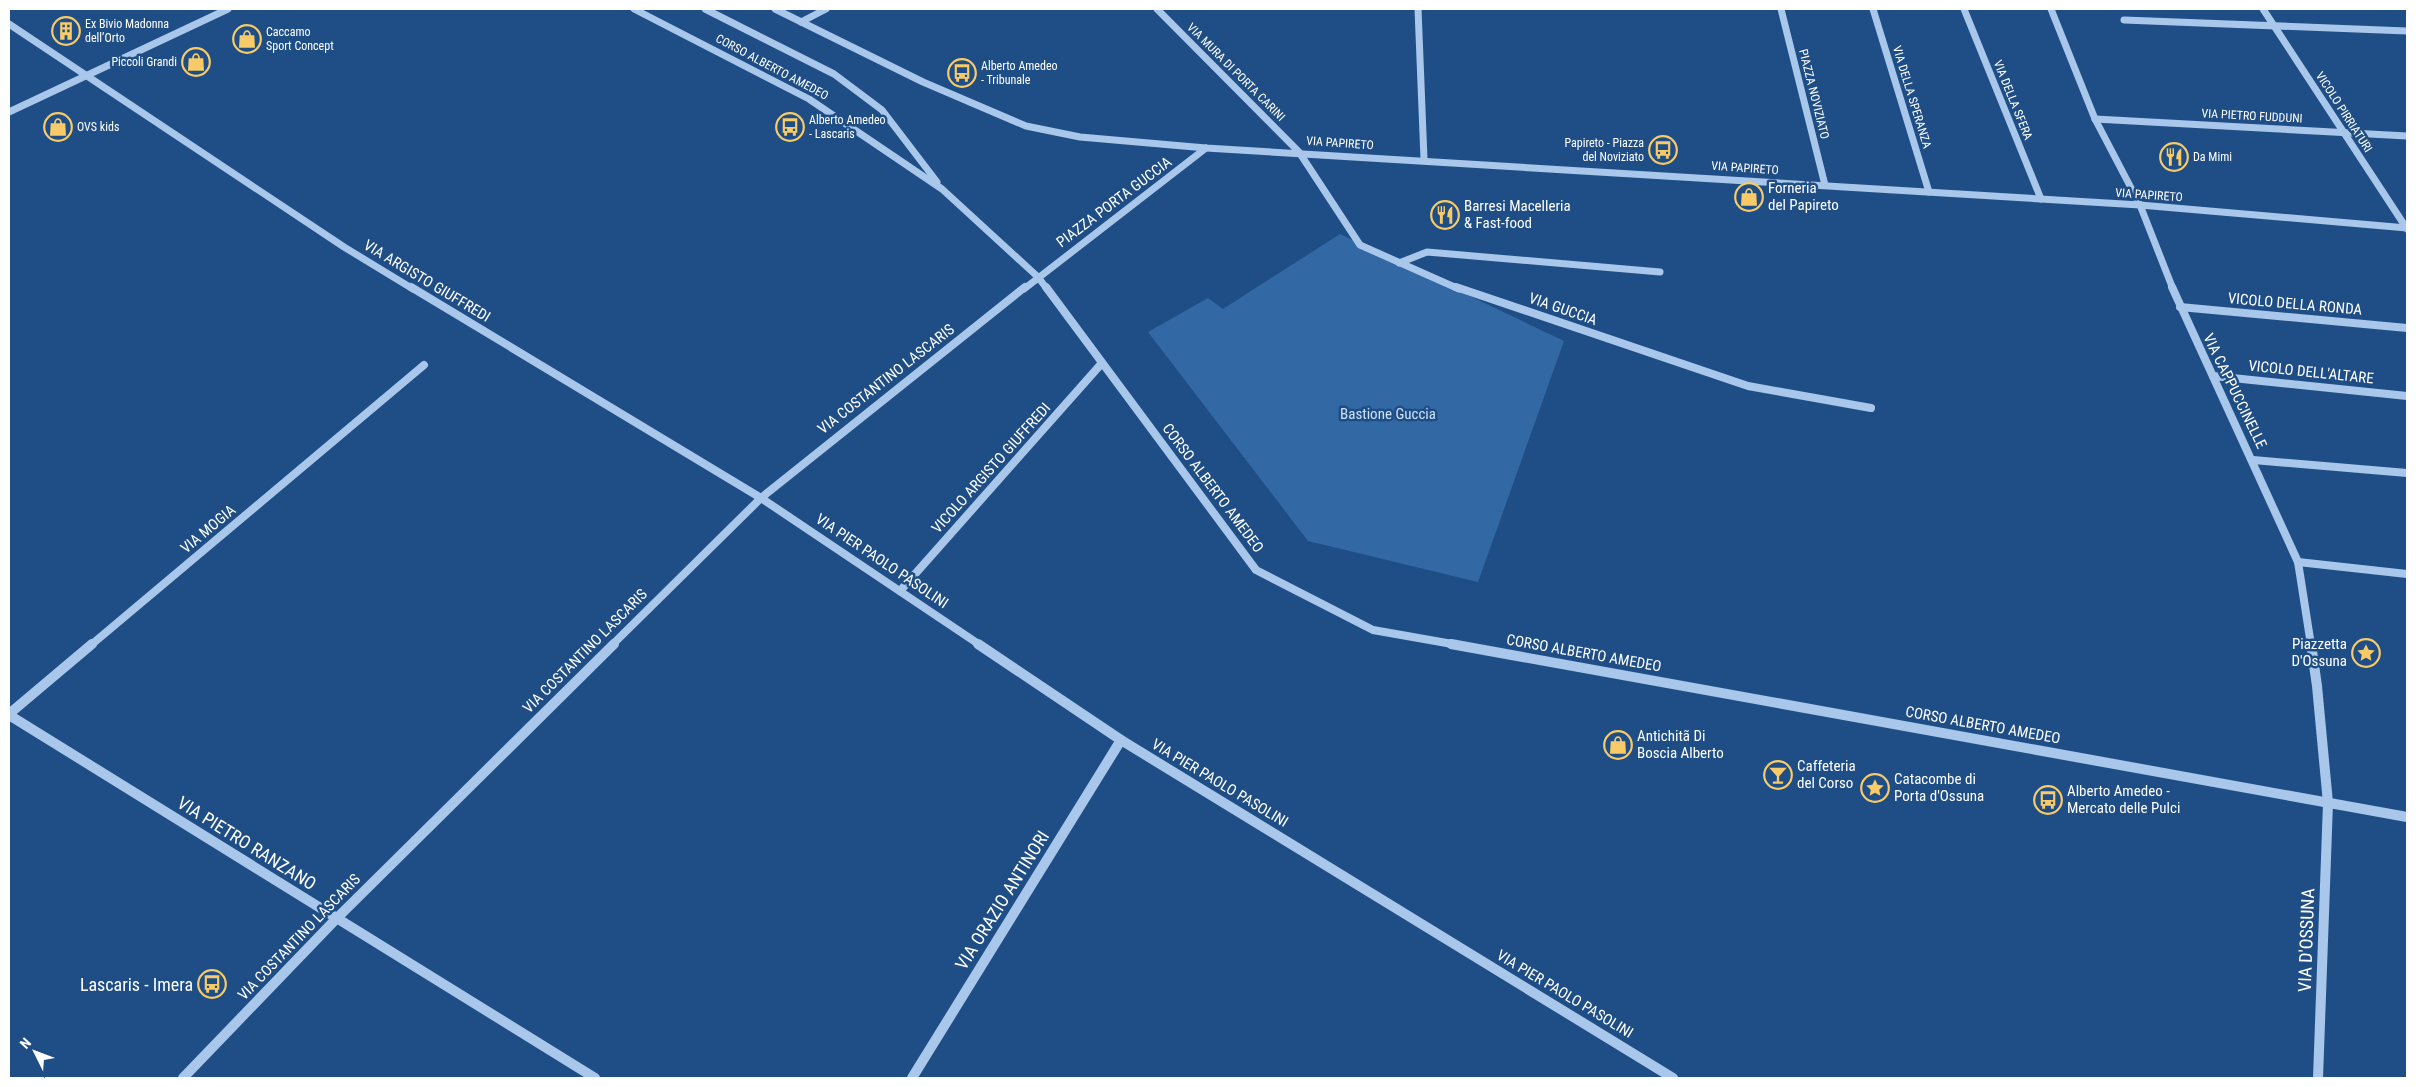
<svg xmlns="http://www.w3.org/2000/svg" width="2416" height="1087" font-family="'Roboto Condensed',sans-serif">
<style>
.green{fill:#3268a4}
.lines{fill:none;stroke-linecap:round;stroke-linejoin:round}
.minor-far2{stroke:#a8c7ea;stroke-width:7}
.minor-far1{stroke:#a8c7ea;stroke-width:8}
.minor{stroke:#a8c7ea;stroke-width:10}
.labels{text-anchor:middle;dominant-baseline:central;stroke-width:5;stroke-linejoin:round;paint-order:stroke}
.far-poi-label{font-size:12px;fill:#fff;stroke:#1f4e86;text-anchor:start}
.far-street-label{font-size:12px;fill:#fff;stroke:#1f4e86}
.poi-label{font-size:15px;fill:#fff;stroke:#1f4e86;text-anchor:start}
.street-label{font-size:15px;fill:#fff;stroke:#1f4e86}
.park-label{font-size:15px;fill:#cce1f8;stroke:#1f4e86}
.near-street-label{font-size:18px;fill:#fff;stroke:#1f4e86}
.near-poi-label{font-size:18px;fill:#fff;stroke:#1f4e86;text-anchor:end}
</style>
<rect width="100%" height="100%" fill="#1f4e86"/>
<polygon class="green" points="1340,234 1564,341 1478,582 1308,541 1148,332 1208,298 1223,309"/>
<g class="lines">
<g class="minor-far2">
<polyline points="634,9 809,99 942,189 1038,277 1047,289"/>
<polyline points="705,9 834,74 882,110 937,182"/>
<polyline points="775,9 923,82 1026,126 1080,137 1206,148 2140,205 2407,228"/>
<polyline points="1157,9 1299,152 1360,245 1459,289"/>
<polyline points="1418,9 1424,159"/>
<polyline points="1781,9 1825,185"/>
<polyline points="1873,9 1929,192"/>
<polyline points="1964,9 2041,199"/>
<polyline points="2051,9 2095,119 2140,205 2173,289"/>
<polyline points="2263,9 2407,229"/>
<polyline points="2124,20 2407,31"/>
<polyline points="801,22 826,9"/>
<polyline points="9,24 344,247 413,289"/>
<polyline points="9,112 228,9"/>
<polyline points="2095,119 2407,136"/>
<polyline points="1399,263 1427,252 1660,272"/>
<polyline points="1024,289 1206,148"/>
</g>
<g class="minor-far1">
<polyline points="411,287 761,498 980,645"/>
<polyline points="1046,287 1256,570 1373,630 1458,645"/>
<polyline points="1456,287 1748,386 1871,408"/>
<polyline points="2172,287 2298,562 2311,645"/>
<polyline points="2180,307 2407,328"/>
<polyline points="2213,376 2407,396"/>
<polyline points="2253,460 2407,473"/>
<polyline points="2298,562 2407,574"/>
<polyline points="900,591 1102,363"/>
<polyline points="91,645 424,365"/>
<polyline points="612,645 761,498 1025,287"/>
</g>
<g class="minor">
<polyline points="978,644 1121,740 1673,1078"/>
<polyline points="1451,644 2407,817"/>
<polyline points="2311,644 2317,686 2328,803 2318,1078"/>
<polyline points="9,714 92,644"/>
<polyline points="9,715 595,1078"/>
<polyline points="183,1078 336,919 614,644"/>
<polyline points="912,1078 1121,740"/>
</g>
</g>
<defs>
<symbol id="building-ring" viewBox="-11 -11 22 22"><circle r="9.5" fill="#1f4e86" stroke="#f8cb68" stroke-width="1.5"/><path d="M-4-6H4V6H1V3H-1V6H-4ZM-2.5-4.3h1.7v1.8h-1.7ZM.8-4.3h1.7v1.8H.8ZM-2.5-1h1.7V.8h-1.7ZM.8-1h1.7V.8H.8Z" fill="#f8cb68"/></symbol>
<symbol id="shop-ring" viewBox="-11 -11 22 22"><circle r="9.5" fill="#1f4e86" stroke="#f8cb68" stroke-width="1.5"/><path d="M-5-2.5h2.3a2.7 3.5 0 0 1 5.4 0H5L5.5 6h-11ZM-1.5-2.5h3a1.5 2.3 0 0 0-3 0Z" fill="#f8cb68"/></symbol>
<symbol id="bus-ring" viewBox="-11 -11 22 22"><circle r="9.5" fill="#1f4e86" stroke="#f8cb68" stroke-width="1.5"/><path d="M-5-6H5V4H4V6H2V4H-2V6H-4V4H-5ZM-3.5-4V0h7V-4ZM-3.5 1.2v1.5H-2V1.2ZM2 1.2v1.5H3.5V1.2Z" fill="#f8cb68"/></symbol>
<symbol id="restaurant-ring" viewBox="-11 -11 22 22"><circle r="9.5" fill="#1f4e86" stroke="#f8cb68" stroke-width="1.5"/><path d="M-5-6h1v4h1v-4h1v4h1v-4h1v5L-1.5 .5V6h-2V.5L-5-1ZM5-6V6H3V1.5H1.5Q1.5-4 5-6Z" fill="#f8cb68"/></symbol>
<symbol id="sight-ring" viewBox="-11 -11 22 22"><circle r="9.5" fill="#1f4e86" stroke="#f8cb68" stroke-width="1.5"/><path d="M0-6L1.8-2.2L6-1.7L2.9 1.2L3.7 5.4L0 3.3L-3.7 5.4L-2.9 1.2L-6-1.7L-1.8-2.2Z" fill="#f8cb68"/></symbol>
<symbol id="bar-ring" viewBox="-11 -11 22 22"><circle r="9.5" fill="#1f4e86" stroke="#f8cb68" stroke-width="1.5"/><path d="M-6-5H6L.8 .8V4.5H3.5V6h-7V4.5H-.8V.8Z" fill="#f8cb68"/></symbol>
</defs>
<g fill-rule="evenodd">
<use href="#building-ring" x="50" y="15" width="32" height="32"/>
<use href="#shop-ring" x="231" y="23" width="32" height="32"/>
<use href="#shop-ring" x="180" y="46" width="32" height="32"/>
<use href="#bus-ring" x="946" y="57" width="32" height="32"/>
<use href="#shop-ring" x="42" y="111" width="32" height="32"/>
<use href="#bus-ring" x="774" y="111" width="32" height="32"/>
<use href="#bus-ring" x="1647" y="134" width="32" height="32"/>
<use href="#restaurant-ring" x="2158" y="141" width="32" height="32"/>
<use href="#shop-ring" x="1733" y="181" width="32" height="32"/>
<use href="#restaurant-ring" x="1429" y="199" width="32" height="32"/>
<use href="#sight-ring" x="2350" y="637" width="32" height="32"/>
<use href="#shop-ring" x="1602" y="729" width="32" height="32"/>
<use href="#bar-ring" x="1762" y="759" width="32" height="32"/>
<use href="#sight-ring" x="1859" y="772" width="32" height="32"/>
<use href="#bus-ring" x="2032" y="784" width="32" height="32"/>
<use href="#bus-ring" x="196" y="968" width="32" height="32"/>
</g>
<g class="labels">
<g class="far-poi-label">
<text x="85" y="24">Ex Bivio Madonna<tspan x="85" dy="14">dell’Orto</tspan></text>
<text x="266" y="32">Caccamo<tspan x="266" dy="14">Sport Concept</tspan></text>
<text x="177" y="62" text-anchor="end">Piccoli Grandi</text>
<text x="981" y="66">Alberto Amedeo<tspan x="981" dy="14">- Tribunale</tspan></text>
<text x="809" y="120">Alberto Amedeo<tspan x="809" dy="14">- Lascaris</tspan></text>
<text x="77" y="127">OVS kids</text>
<text x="1644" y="143" text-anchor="end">Papireto - Piazza<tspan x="1644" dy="14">del Noviziato</tspan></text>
<text x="2193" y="157">Da Mimi</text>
</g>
<g class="far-street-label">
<text transform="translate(772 67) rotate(28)">CORSO ALBERTO AMEDEO</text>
<text transform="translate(1236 72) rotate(45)">VIA MURA DI PORTA CARINI</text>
<text transform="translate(1814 94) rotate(76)">PIAZZA NOVIZIATO</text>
<text transform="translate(1912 97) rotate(73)">VIA DELLA SPERANZA</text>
<text transform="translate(2013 100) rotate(68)">VIA DELLA SFERA</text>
<text transform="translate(2344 112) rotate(57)">VICOLO PIRRIATURI</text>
<text transform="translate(2252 116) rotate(3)">VIA PIETRO FUDDUNI</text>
<text transform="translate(1340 143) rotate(4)">VIA PAPIRETO</text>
<text transform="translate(1745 168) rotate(4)">VIA PAPIRETO</text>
<text transform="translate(2149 195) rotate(4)">VIA PAPIRETO</text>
</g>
<g class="poi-label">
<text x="1768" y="188">Forneria<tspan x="1768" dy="17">del Papireto</tspan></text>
<text x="1464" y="206">Barresi Macelleria<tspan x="1464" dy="17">&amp; Fast-food</tspan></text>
<text x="2347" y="644" text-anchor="end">Piazzetta<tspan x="2347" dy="17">D'Ossuna</tspan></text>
<text x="1637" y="736">Antichitã Di<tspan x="1637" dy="17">Boscia Alberto</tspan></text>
<text x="1797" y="766">Caffeteria<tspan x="1797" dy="17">del Corso</tspan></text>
<text x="1894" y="779">Catacombe di<tspan x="1894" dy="17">Porta d'Ossuna</tspan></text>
<text x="2067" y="791">Alberto Amedeo -<tspan x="2067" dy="17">Mercato delle Pulci</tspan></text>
</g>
<g class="street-label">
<text transform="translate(1114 202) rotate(-37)">PIAZZA PORTA GUCCIA</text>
<text transform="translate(427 281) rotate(31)">VIA ARGISTO GIUFFREDI</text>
<text transform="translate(2295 304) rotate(5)">VICOLO DELLA RONDA</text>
<text transform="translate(1563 309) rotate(19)">VIA GUCCIA</text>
<text transform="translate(2311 372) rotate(6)">VICOLO DELL'ALTARE</text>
<text transform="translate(886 379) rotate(-38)">VIA COSTANTINO LASCARIS</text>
<text transform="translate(2235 391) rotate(64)">VIA CAPPUCCINELLE</text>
<text transform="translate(991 468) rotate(-48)">VICOLO ARGISTO GIUFFREDI</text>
<text transform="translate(1213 488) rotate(53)">CORSO ALBERTO AMEDEO</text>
<text transform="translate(208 529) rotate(-40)">VIA MOGIA</text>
<text transform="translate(882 561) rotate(34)">VIA PIER PAOLO PASOLINI</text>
<text transform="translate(585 651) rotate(-45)">VIA COSTANTINO LASCARIS</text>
<text transform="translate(1584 653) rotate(10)">CORSO ALBERTO AMEDEO</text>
<text transform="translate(1983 725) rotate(10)">CORSO ALBERTO AMEDEO</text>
<text transform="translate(1220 783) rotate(31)">VIA PIER PAOLO PASOLINI</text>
<text transform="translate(299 937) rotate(-46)">VIA COSTANTINO LASCARIS</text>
<text transform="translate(1565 994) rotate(31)">VIA PIER PAOLO PASOLINI</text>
</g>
<g class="park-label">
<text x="1388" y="414">Bastione Guccia</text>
</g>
<g class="near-street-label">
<text transform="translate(247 843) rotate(32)">VIA PIETRO RANZANO</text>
<text transform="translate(1002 900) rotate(-58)">VIA ORAZIO ANTINORI</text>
<text transform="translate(2306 940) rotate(-88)">VIA D'OSSUNA</text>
</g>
<g class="near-poi-label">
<text x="193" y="984">Lascaris - Imera</text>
</g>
</g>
<rect width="2416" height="1087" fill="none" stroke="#ffffff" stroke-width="20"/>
<g transform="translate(35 1052) rotate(312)" stroke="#1f4e86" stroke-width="4" paint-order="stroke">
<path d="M0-4L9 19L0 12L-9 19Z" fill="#ffffff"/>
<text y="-8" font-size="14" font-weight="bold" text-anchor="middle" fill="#ffffff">N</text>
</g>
</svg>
